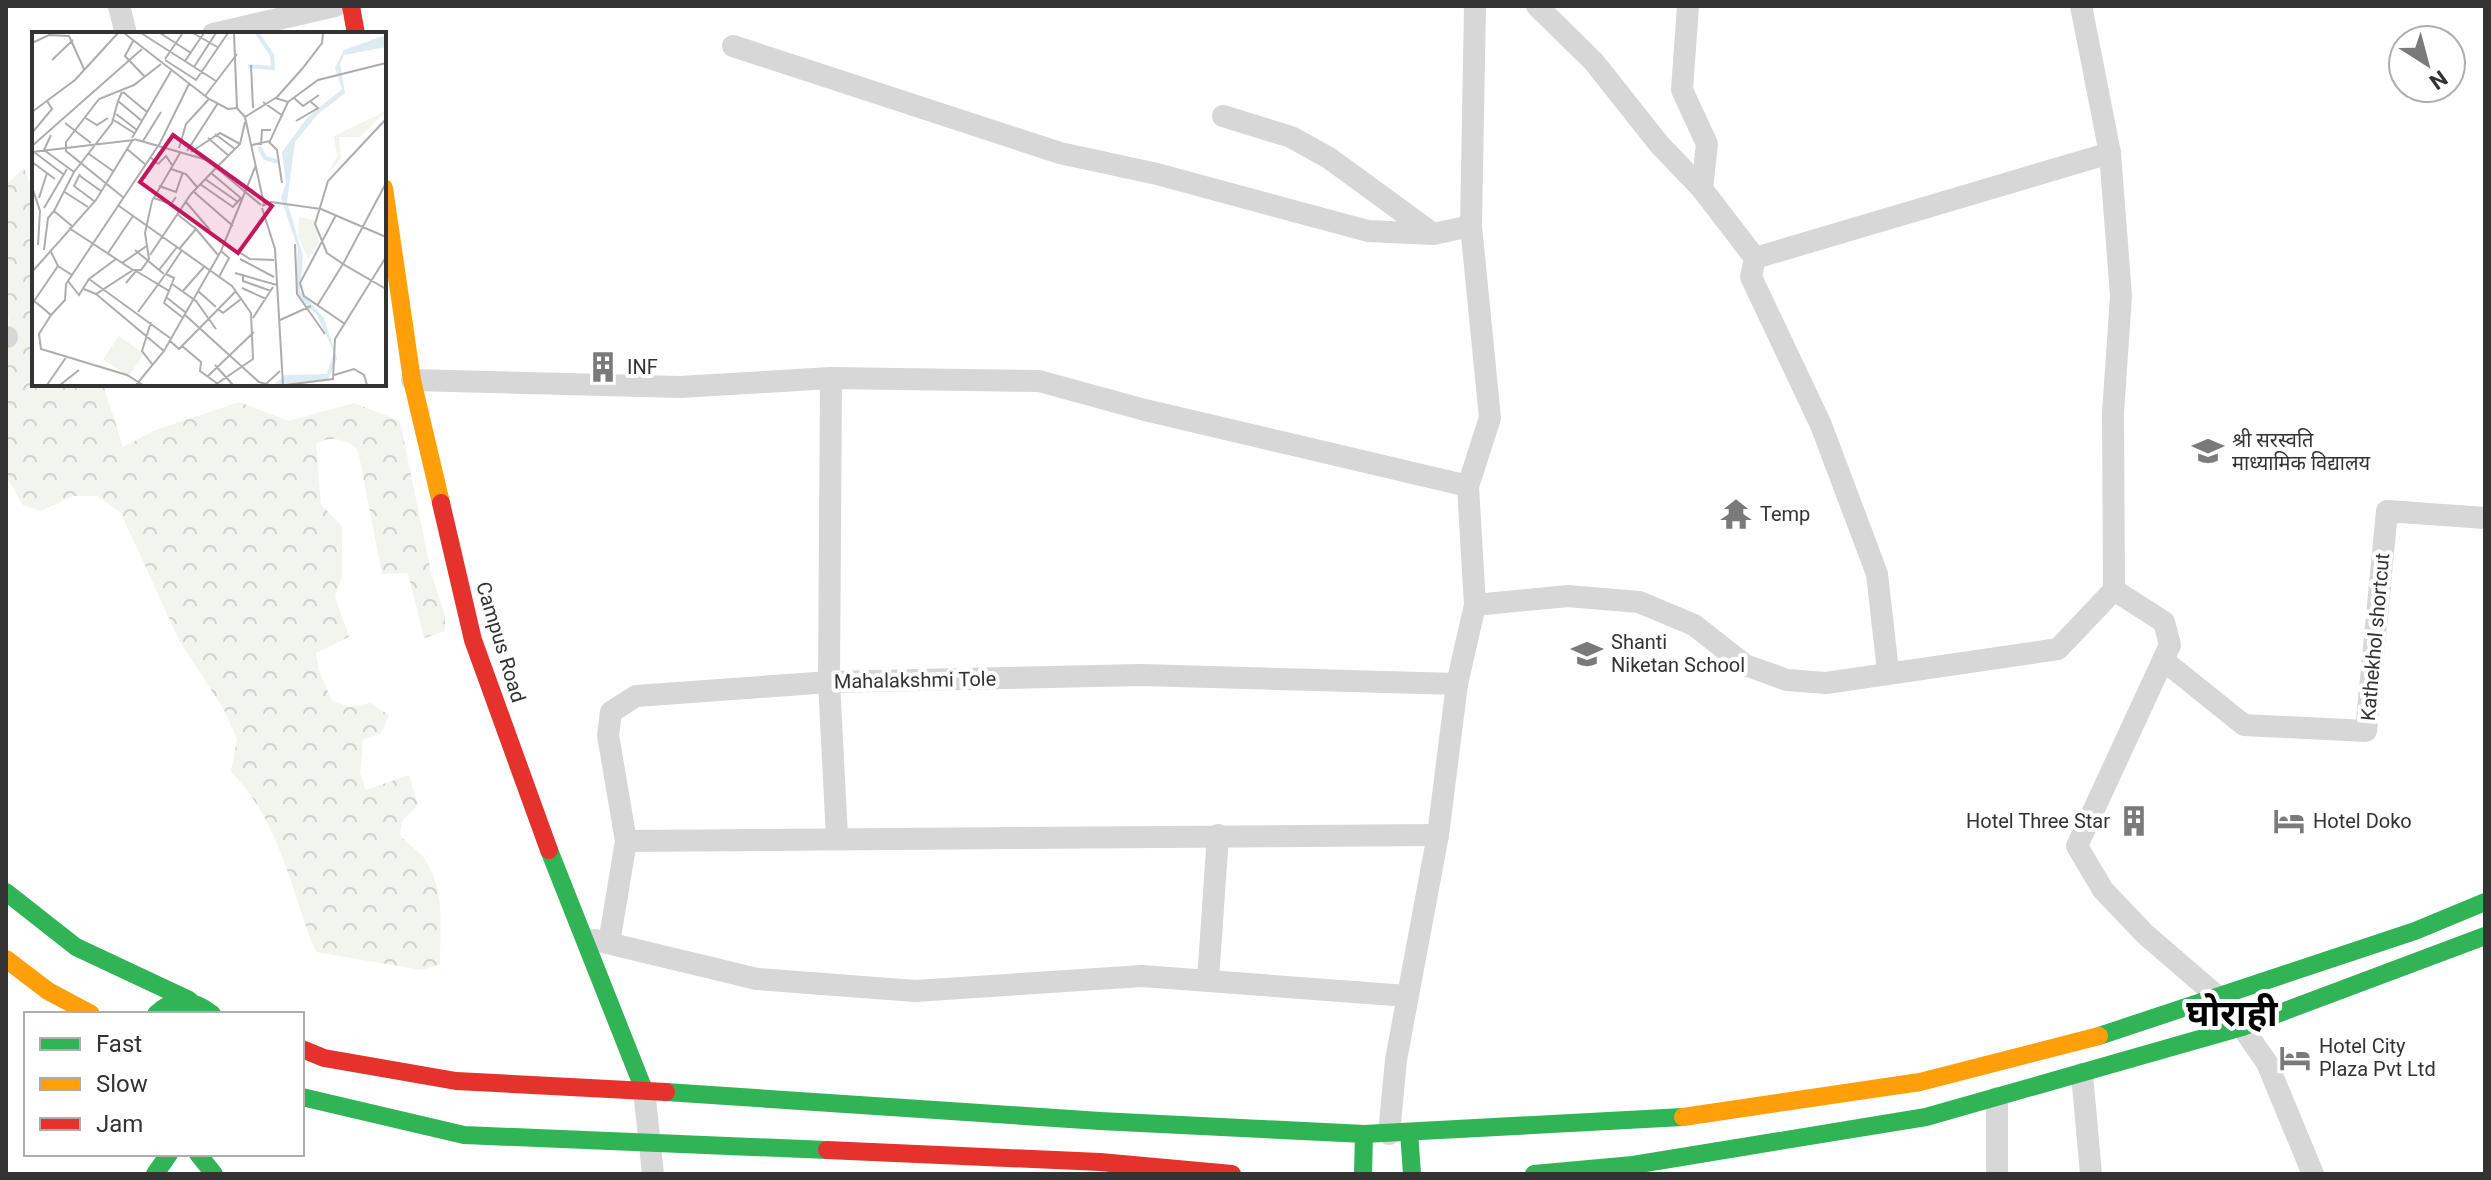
<svg xmlns="http://www.w3.org/2000/svg" width="2491" height="1180" font-family="Roboto,'Noto Sans Devanagari',sans-serif">
<style>
.forest{fill:url(#forest-crowns)}
.lines{fill:none;stroke-linecap:round;stroke-linejoin:round}
.street{stroke:#d7d7d7;stroke-width:22}
.fast{stroke:#30b455;stroke-width:18}
.slow{stroke:#ff9f0a;stroke-width:18}
.jam{stroke:#e5322d;stroke-width:18}
.labels{text-anchor:middle;dominant-baseline:central;stroke-width:8;stroke-linejoin:round;paint-order:stroke}
.poi-label{font-size:20px;fill:#333;stroke:#fff;text-anchor:start}
.street-label{font-size:20px;fill:#333;stroke:#fff}
.town-label{font-size:36px;font-weight:bold;fill:#000;stroke:#fff}
.inset-river{fill:none;stroke:#ddebf3;stroke-width:4}
.inset-road{fill:none;stroke:#adadad;stroke-width:2}
.view{fill:#c2185b;fill-opacity:0.15;stroke:#c2185b;stroke-width:4}
.inset-edge{fill:none;stroke:#333;stroke-width:4}
</style>
<defs>
<pattern id="forest-crowns" width="20" height="18" patternUnits="userSpaceOnUse" patternTransform="scale(2)"><rect width="20" height="18" fill="#f1f5ed"/><path d="M2 6a3 3 0 1 1 6 0M12 15a3 3 0 1 1 6 0" fill="none" stroke="#cfd2cc"/></pattern>
</defs>
<rect width="100%" height="100%" fill="#fff"/>
<path class="forest" d="M 24,168 L 34,194 L 34,384 L 103,384 L 123,447 L 156,430 L 239,402 L 289,421 L 354,403 L 400,421 L 431,572 L 445,616 L 445,631 L 424,638 L 408,573 L 382,574 L 358,450 C 347,439 329,435 316,444 L 321,505 L 342,526 L 342,576 L 335,597 L 349,637 L 316,653 L 319,671 L 332,701 L 350,707 L 370,703 L 389,715 L 381,733 L 363,740 L 360,773 L 366,790 L 409,775 L 418,805 L 402,821 L 400,835 C 407,844 416,849 423,857 C 446,887 440,929 440,964 L 422,970 L 316,952 C 289,887 282,824 231,772 L 237,739 L 224,710 L 179,640 L 121,513 L 97,496 L 73,496 L 41,511 L 23,505 L 6,476 L 6,349 L 12,341 L 6,302 L 6,185 Z"/>
<g class="lines">
<g class="street">
<polyline points="119,6 126,34"/>
<polyline points="1537,6 1594,62 1659,144 1702,189 1755,258"/>
<polyline points="1688,6 1682,90 1707,144 1702,189"/>
<polyline points="2081,6 2110,153 2121,296 2113,413 2114,590 2164,622 2170,645 2077,846 2103,890 2145,934 2218,997"/>
<polyline points="213,34 335,6"/>
<polyline points="733,46 1060,153 1157,174 1368,231 1433,234 1471,226"/>
<polyline points="1223,116 1291,137 1329,158 1433,234"/>
<polyline points="6,337 7,337"/>
<polyline points="831,378 829,682 837,837"/>
<polyline points="412,380 680,387 831,378 1039,381 1145,410 1468,486"/>
<polyline points="1475,605 1568,596 1639,602 1694,625 1745,665 1787,680 1826,683 2058,649 2114,590"/>
<polyline points="2163,660 2244,725 2366,731 2387,511 2485,518"/>
<polyline points="1888,671 1877,574 1821,425 1751,277 1755,258 2110,153"/>
<polyline points="626,841 1438,835"/>
<polyline points="595,940 757,979 915,991 1142,976 1407,996"/>
<polyline points="609,943 626,841 608,735 611,712 636,696 829,682 1141,675 1457,684"/>
<polyline points="1208,980 1218,835"/>
<polyline points="2242,1027 2267,1063 2313,1174"/>
<polyline points="2082,1074 2091,1174"/>
<polyline points="644,1090 653,1174"/>
<polyline points="1389,1134 1396,1060 1438,835 1457,684 1475,605 1468,486 1490,418 1471,226 1475,6"/>
<polyline points="1997,1174 1997,1098"/>
</g>
<g class="fast">
<polyline points="549,850 644,1090"/>
<polyline points="6,892 76,947 189,1000"/>
<path d="M 156,1014 C 174,997 193,999 212,1014"/>
<polyline points="2099,1036 2415,931 2485,902"/>
<polyline points="666,1092 1100,1121 1364,1134 1683,1117"/>
<polyline points="302,1097 464,1135 827,1150"/>
<polyline points="1409,1132 1412,1174"/>
<polyline points="198,1154 214,1174"/>
<polyline points="155,1174 169,1154"/>
<polyline points="1363,1174 1364,1134"/>
<polyline points="1534,1174 1633,1165 1926,1117 2242,1027 2485,936"/>
</g>
<g class="slow">
<polyline points="384,188 412,380 441,503"/>
<polyline points="6,959 48,991 91,1014"/>
<polyline points="1683,1117 1920,1082 2099,1036"/>
</g>
<g class="jam">
<polyline points="351,6 356,34"/>
<polyline points="441,503 473,640 549,850"/>
<polyline points="302,1049 324,1058 456,1081 666,1092"/>
<polyline points="827,1150 1100,1162 1232,1174"/>
</g>
</g>
<defs>
<symbol id="building-bare" viewBox="-9 -9 18 18"><path d="M-4-6H4V6H1V3H-1V6H-4ZM-2.5-4.3h1.7v1.8h-1.7ZM.8-4.3h1.7v1.8H.8ZM-2.5-1h1.7V.8h-1.7ZM.8-1h1.7V.8H.8Z" fill="#7a7a7a" stroke="#fff" stroke-width="2.5" paint-order="stroke"/></symbol>
<symbol id="school-bare" viewBox="-9 -9 18 18"><path d="M0-5L7-2L0 1L-7-2ZM-4 1L0 2.5L4 1V4Q0 6-4 4Z" fill="#7a7a7a" stroke="#fff" stroke-width="2.5" paint-order="stroke"/></symbol>
<symbol id="temple-bare" viewBox="-9 -9 18 18"><path d="M0-6L5-2H3V0L6.5 2.5H4V6H1.5V3h-3V6H-4V2.5H-6.5L-3 0V-2H-5Z" fill="#7a7a7a" stroke="#fff" stroke-width="2.5" paint-order="stroke"/></symbol>
<symbol id="hotel-bare" viewBox="-9 -9 18 18"><path d="M-6-4.5h1.5V1H6V5H4.5V3h-9V5H-6ZM-4 0a1.8 1.8 0 1 1 3.6 0ZM.5 0V-2.5h3Q6-2.5 6 0Z" fill="#7a7a7a" stroke="#fff" stroke-width="2.5" paint-order="stroke"/></symbol>
</defs>
<g fill-rule="evenodd">
<use href="#building-bare" x="581" y="345" width="44" height="44"/>
<use href="#school-bare" x="2186" y="429" width="44" height="44"/>
<use href="#temple-bare" x="1714" y="492" width="44" height="44"/>
<use href="#school-bare" x="1565" y="632" width="44" height="44"/>
<use href="#building-bare" x="2112" y="799" width="44" height="44"/>
<use href="#hotel-bare" x="2267" y="799" width="44" height="44"/>
<use href="#hotel-bare" x="2273" y="1036" width="44" height="44"/>
</g>
<g class="labels">
<g class="poi-label">
<text x="627" y="367">INF</text>
<text x="2232" y="440">श्री सरस्वति<tspan x="2232" dy="23">माध्यामिक विद्यालय</tspan></text>
<text x="1760" y="514">Temp</text>
<text x="1611" y="642">Shanti<tspan x="1611" dy="23">Niketan School</tspan></text>
<text x="2110" y="821" text-anchor="end">Hotel Three Star</text>
<text x="2313" y="821">Hotel Doko</text>
<text x="2319" y="1046">Hotel City<tspan x="2319" dy="23">Plaza Pvt Ltd</tspan></text>
</g>
<g class="street-label">
<text transform="translate(2375 637) rotate(-85)">Kathekhol shortcut</text>
<text transform="translate(501 642) rotate(73)">Campus Road</text>
<text transform="translate(915 680) rotate(-1)">Mahalakshmi Tole</text>
</g>
<g class="town-label">
<text x="2232" y="1014">घोराही</text>
</g>
</g>
<g transform="translate(32 32)">
<rect width="354" height="354" fill="#fff"/>
<path d="M 354,79 L 328,105 L 307,105 L 309,127 L 294,144 L 305,124 L 302,104 ZM 267,185 L 282,188 L 287,211 L 276,227 L 266,204 ZM 87,304 L 112,322 L 97,344 L 71,327 Z" fill="#f1f5ed"/>
<path d="M 354,3 L 354,15 L 312,23 L 308,32 L 313,61 L 286,82 L 263,110 L 255,170 L 271,224 L 268,259 L 292,286 L 305,327 L 296,347 L 242,353 L 253,343 L 295,342 L 302,320 L 285,283 L 267,266 L 264,252 L 266,217 L 249,166 L 254,151 L 250,120 L 275,86 L 310,57 L 303,36 L 312,18 Z" fill="#ddebf3"/>
<path class="inset-river" d="M 216,34 L 241,36 L 240,23 L 225,1M 227,115 L 233,126 L 246,130"/>
<path class="inset-road" d="M 92,1 L 177,67 L 196,77 L 205,76M 109,1 L 184,49M 128,1 L 159,21M 161,1 L 187,16M 202,1 L 205,76 L 213,85 L 232,172M 101,9 L 93,24 L 113,45M 0,11 L 17,3 L 37,4 L 52,37M 133,27 L 150,2M 20,28 L 41,8M 133,28 L 164,48 L 196,1M 153,29 L 172,1M 219,33 L 221,76M 162,35 L 184,1M 90,60 L 86,69 L 110,89M 91,60 L 115,80M 173,64 L 205,22M 243,66 L 256,70 L 286,48 L 354,31M 262,66 L 271,74 L 287,63M 231,70 L 251,84M 0,80 L 43,48 L 86,1M 84,82 L 105,98M 52,85 L 65,93 L 76,86M 213,85 L 245,65 L 270,37 L 290,11 L 291,1M 80,87 L 102,101M 264,89 L 286,76 L 279,70M 33,91 L 59,111M 0,101 L 20,77 L 15,69M 183,102 L 203,117M 19,103 L 12,118 L 42,140M 100,106 L 139,39M 176,106 L 197,124M 102,107 L 175,128 L 229,173M 111,109 L 129,80M 237,110 L 245,118 L 250,151M 220,113 L 238,109 L 256,70M 229,113 L 230,98 L 239,98M 0,114 L 110,17M 147,116 L 154,92 L 177,67M 95,117 L 114,133M 155,119 L 186,71M 0,120 L 102,108M 2,120 L 31,142M 159,120 L 188,101 L 208,112M 57,122 L 81,139M 118,125 L 126,132 L 134,124 L 140,133M 0,130 L 23,147M 186,134 L 208,112 L 213,90M 139,137 L 154,142 L 165,155M 179,141 L 210,167M 48,142 L 42,154 L 62,169M 48,144 L 69,159M 173,147 L 206,170M 354,151 L 311,232 L 354,257M 168,152 L 201,175 L 209,166M 127,154 L 144,160 L 151,140M 0,155 L 8,179 L 6,213M 31,159 L 56,175M 162,160 L 201,194M 7,166 L 15,141M 92,166 L 34,119 L 34,110 L 67,67 L 102,53 L 129,32M 122,166 L 139,172 L 144,165M 154,170 L 178,198M 87,174 L 200,254 L 219,281 L 221,327 L 183,353M 230,174 L 239,170 L 289,177 L 354,205M 12,176 L 35,137M 230,176 L 243,217 L 251,353M 145,182 L 164,197 L 148,216M 304,183 L 268,251 L 272,264 L 313,292M 40,194 L 22,179 L 42,140 L 80,91 L 86,69M 37,196 L 101,238 L 109,238 L 117,227 L 113,201 L 120,169 L 148,121M 164,197 L 186,223M 263,212 L 265,262 L 293,302M 12,218 L 16,186 L 22,179M 18,218 L 26,234 L 40,243M 103,218 L 132,242M 207,220 L 218,227 L 242,228M 76,221 L 101,184M 118,223 L 159,162 L 184,136M 208,227 L 242,245M 90,231 L 116,213M 127,238 L 145,215M 0,240 L 64,168 L 100,109M 203,241 L 245,253M 211,242 L 211,249 L 239,259M 187,245 L 197,226 L 189,219M 57,247 L 138,306M 36,249 L 47,263 L 57,247 L 84,227M 94,251 L 104,239 L 114,245 L 137,259 L 132,271 L 150,285M 140,252 L 164,269 L 184,297M 210,256 L 234,267M 52,257 L 64,262 L 101,238M 137,259 L 142,246 L 134,242 L 150,218M 166,259 L 184,275M 150,260 L 172,235M 64,262 L 132,319M 134,265 L 153,280M 0,267 L 19,283 L 33,268 L 34,252 L 128,111 L 157,52M 0,272 L 26,234M 285,274 L 311,232 L 295,221 L 283,192 L 296,149 L 354,87M 186,277 L 191,281 L 209,267M 106,280 L 133,243M 152,282 L 227,350 L 234,352 L 248,339M 19,283 L 7,302 L 9,317 L 95,343 L 111,353M 221,286 L 241,255M 248,288 L 279,274M 119,290 L 110,319 L 120,332M 137,308 L 147,317 L 204,259M 150,314 L 169,330 L 168,339 L 186,352M 183,333 L 201,353M 302,343 L 322,337 L 332,343 L 335,353M 176,344 L 222,300M 15,353 L 35,324M 28,353 L 47,338M 104,353 L 132,319 L 189,219 L 224,133M 253,353 L 301,347 L 303,307 L 354,225"/>
<path class="view" d="M 141,103 L 240,174 L 206,221 L 108,150 Z"/>
<rect width="354" height="354" class="inset-edge"/>
</g>
<rect width="2491" height="1180" fill="none" stroke="#333333" stroke-width="16"/>
<rect x="24" y="1012" width="280" height="144" fill="#ffffff" stroke="#adadad" stroke-width="2"/>
<rect x="40" y="1038" width="40" height="12" fill="#30b455" stroke="#adadad" stroke-width="2"/>
<text x="96" y="1052" font-size="24" fill="#333333">Fast</text>
<rect x="40" y="1078" width="40" height="12" fill="#ff9f0a" stroke="#adadad" stroke-width="2"/>
<text x="96" y="1092" font-size="24" fill="#333333">Slow</text>
<rect x="40" y="1118" width="40" height="12" fill="#e5322d" stroke="#adadad" stroke-width="2"/>
<text x="96" y="1132" font-size="24" fill="#333333">Jam</text>
<g transform="translate(2427 64) rotate(144)"><circle r="38" fill="#ffffff" stroke="#adadad" stroke-width="2"/>
<path d="M0-6L14 30L0 20L-14 30Z" fill="#7a7a7a"/>
<text y="-12" font-size="22" font-weight="bold" text-anchor="middle" fill="#333333">N</text>
</g>
</svg>
